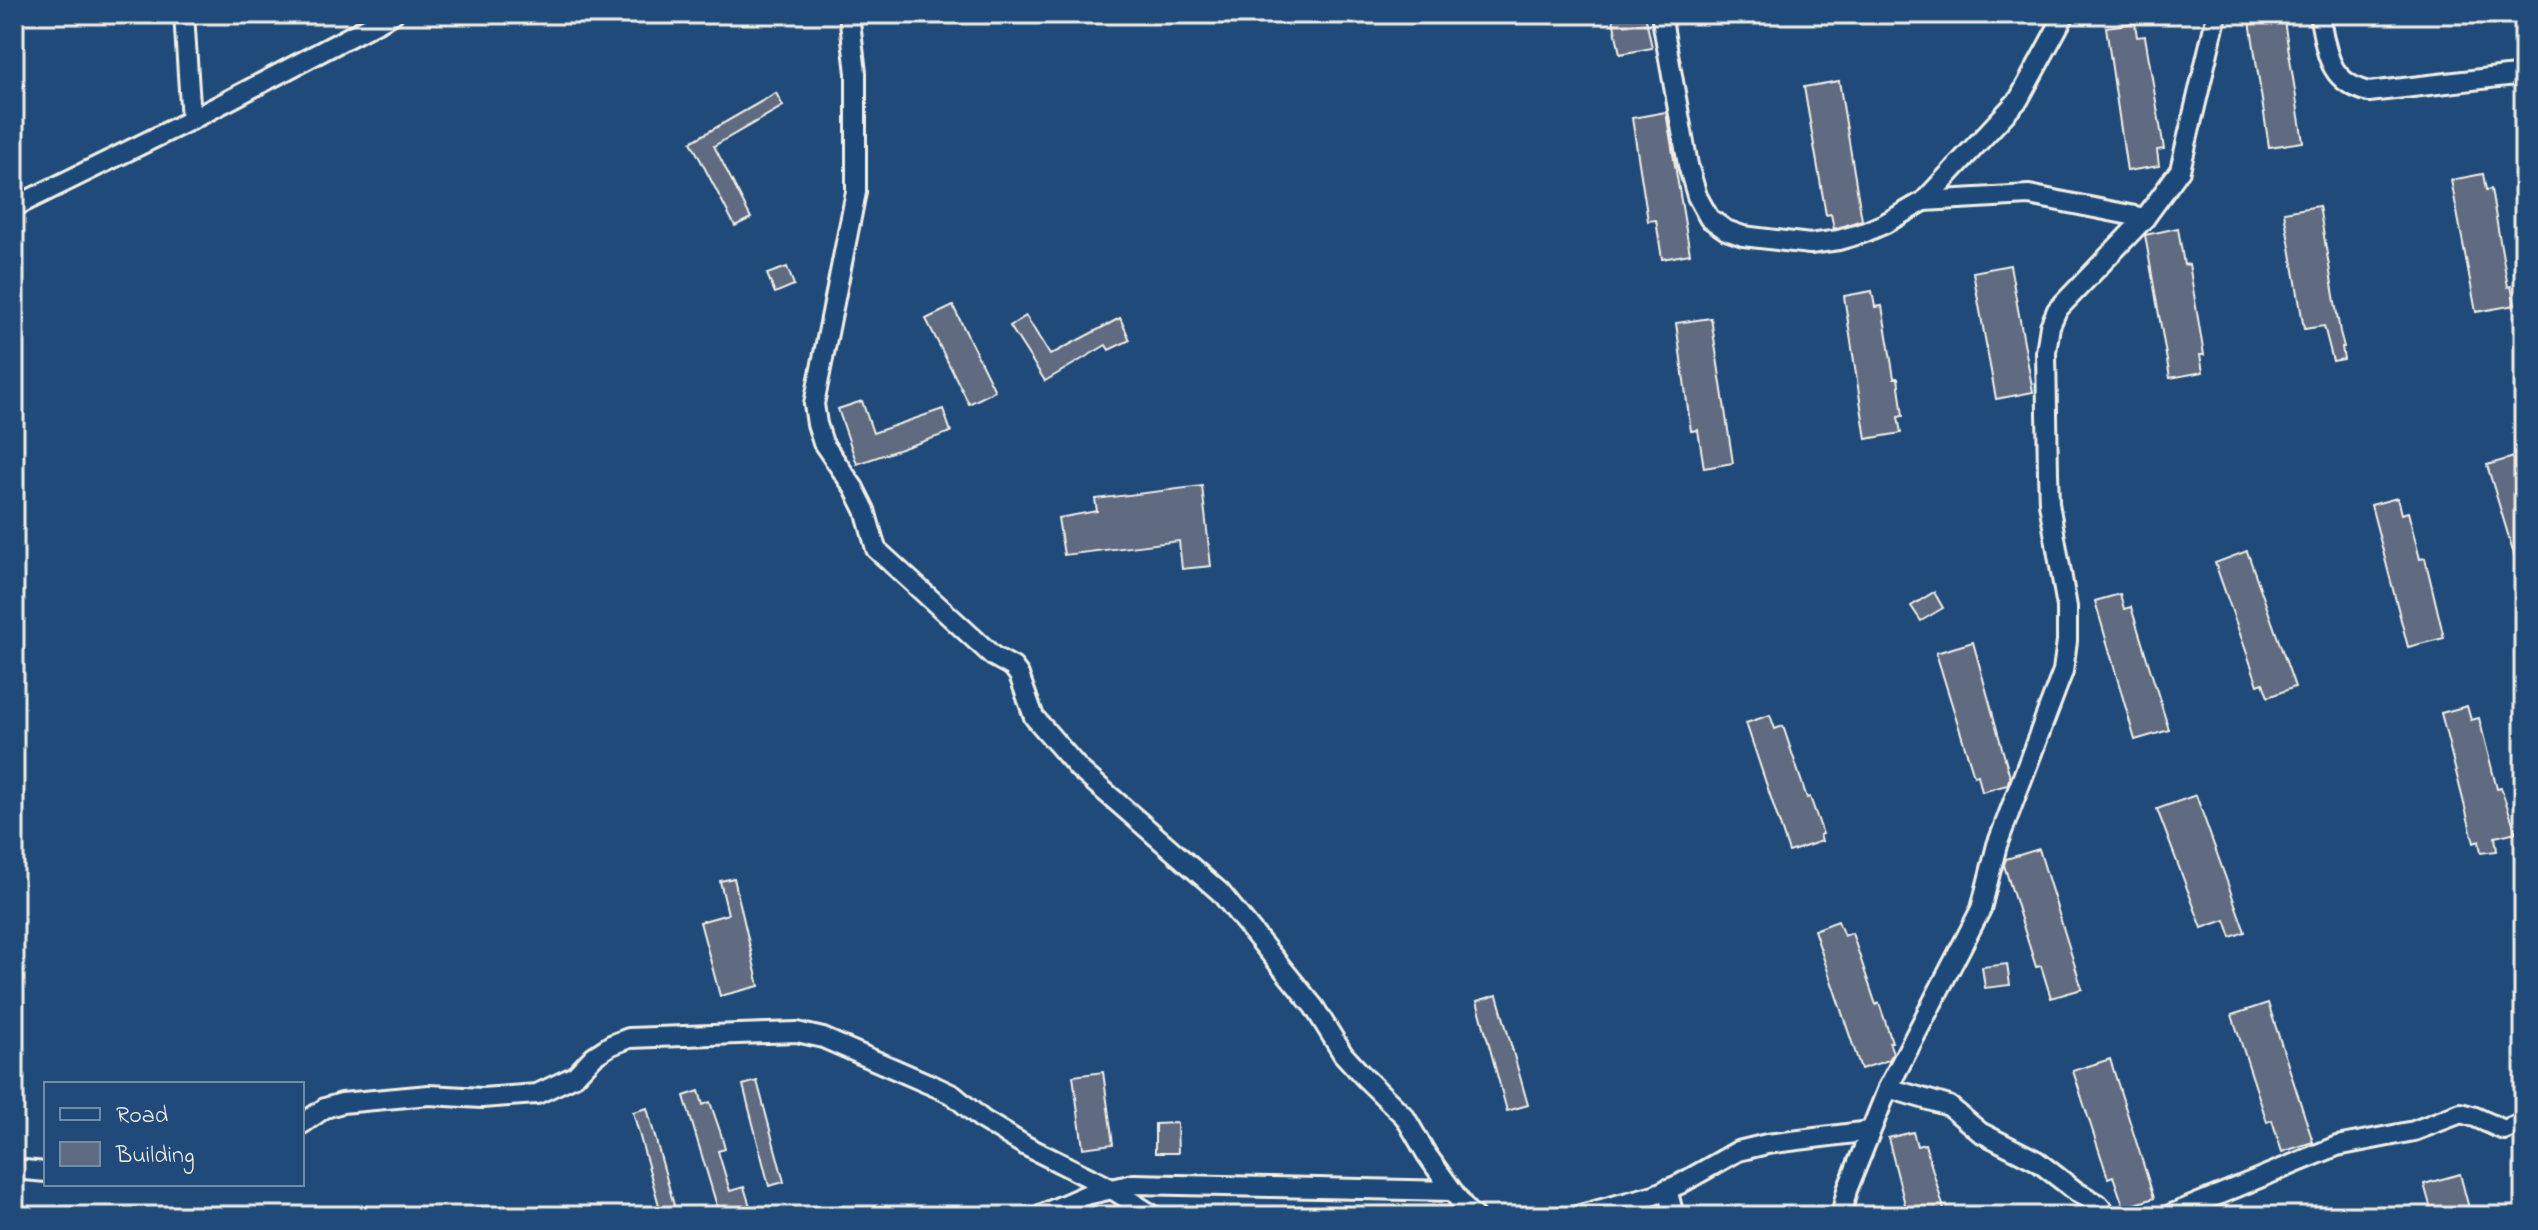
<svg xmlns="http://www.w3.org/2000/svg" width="2538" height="1230" font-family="'Indie Flower',sans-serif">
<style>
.building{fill:#606a80;stroke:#f4f1e8;stroke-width:2}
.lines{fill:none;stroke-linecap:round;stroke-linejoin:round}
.minor-casing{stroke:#f4f1e8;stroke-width:24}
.minor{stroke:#1f4a7a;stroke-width:18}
</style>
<rect width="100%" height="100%" fill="#1f4a7a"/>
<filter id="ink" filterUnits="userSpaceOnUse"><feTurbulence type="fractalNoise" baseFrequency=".0125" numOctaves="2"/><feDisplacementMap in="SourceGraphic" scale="16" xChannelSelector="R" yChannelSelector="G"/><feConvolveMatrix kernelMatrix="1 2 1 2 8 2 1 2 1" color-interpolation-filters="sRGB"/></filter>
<g filter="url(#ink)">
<g class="building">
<polygon points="1612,14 1645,14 1652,48 1620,54"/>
<polygon points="2249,14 2283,14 2303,142 2269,147"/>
<polygon points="2135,23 2137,37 2145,36 2164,149 2157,150 2159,166 2127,171 2106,27"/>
<polygon points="1839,81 1862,220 1834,229 1831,214 1826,215 1804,87"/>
<polygon points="776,93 783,106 714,146 751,218 735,226 691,142"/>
<polygon points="1666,112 1690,254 1662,259 1656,220 1648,221 1632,118"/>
<polygon points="2483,174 2486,190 2491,189 2508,287 2511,286 2515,305 2476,312 2451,180"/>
<polygon points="2319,206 2340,332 2344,347 2342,347 2344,359 2333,361 2324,326 2304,329 2284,212"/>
<polygon points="2178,228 2184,265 2189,264 2204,355 2200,355 2203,372 2170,378 2145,235"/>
<polygon points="2010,265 2033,392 1996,399 1973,272"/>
<polygon points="787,267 794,285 775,293 767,274"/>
<polygon points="1872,291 1875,307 1882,306 1894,378 1898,378 1903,416 1898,417 1901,433 1866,439 1844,296"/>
<polygon points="953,306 995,391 969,404 926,319"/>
<polygon points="1026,316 1050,355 1120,318 1130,340 1109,350 1106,345 1045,381 1010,326"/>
<polygon points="1711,318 1733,463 1704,468 1698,430 1691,431 1676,323"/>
<polygon points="862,401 873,433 943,409 951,432 857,464 838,409"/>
<polygon points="2524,454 2524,573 2520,574 2487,465"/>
<polygon points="1202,486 1211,566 1182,569 1179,541 1064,555 1058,518 1097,511 1095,499"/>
<polygon points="2397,498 2401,514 2408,512 2420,559 2425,558 2444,638 2408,647 2371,505"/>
<polygon points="2247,551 2295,687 2268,697 2263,683 2258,685 2215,563"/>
<polygon points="1934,592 1943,608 1921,621 1911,606"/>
<polygon points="2120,594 2124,609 2131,607 2169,730 2135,740 2095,601"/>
<polygon points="1973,642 2010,777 2007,785 1982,792 1978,775 1974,776 1936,653"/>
<polygon points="2467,706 2471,720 2479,718 2497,789 2501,788 2516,832 2495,837 2497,851 2481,853 2479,841 2474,843 2441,713"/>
<polygon points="1770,715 1775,729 1783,726 1807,798 1810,797 1823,834 1820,835 1822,841 1789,852 1746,723"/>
<polygon points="2196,795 2245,932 2231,937 2225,920 2202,928 2157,809"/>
<polygon points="2039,849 2082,989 2051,998 2041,966 2036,967 2004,865 2006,859"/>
<polygon points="734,878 759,986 720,996 700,922 728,914 720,881"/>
<polygon points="1838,921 1844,936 1852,933 1876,1005 1879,1003 1892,1042 1889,1042 1893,1053 1889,1060 1861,1069 1814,930"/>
<polygon points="2007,964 2010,985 1985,988 1982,967"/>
<polygon points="1497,995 1528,1105 1507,1111 1477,1001"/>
<polygon points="2268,1003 2313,1142 2282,1152 2272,1120 2267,1122 2232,1015"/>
<polygon points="2110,1059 2154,1198 2124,1208 2113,1176 2108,1178 2073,1071"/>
<polygon points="1103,1072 1113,1144 1083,1148 1073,1076"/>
<polygon points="757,1081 784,1182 769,1186 743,1085"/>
<polygon points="699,1091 703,1105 710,1102 721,1134 725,1149 718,1151 730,1191 744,1187 753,1216 720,1216 684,1096"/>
<polygon points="647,1108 677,1216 662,1216 633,1112"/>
<polygon points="1177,1123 1178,1153 1155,1153 1155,1124"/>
<polygon points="1913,1132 1917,1146 1925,1144 1946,1216 1908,1216 1888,1138"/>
<polygon points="2460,1174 2471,1216 2433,1216 2424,1184"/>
</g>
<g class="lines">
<defs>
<g id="minor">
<polyline points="184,14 191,120"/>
<polyline points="849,14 856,73 856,192 814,404 817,424 823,443 854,488 865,510 876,549 993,656 1013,667 1019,675 1034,717 1079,769 1220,892 1314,1007 1343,1054 1364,1077 1405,1117 1427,1155 1467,1211 1474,1216"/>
<polyline points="1661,14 1688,165 1697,196 1709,218 1726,230 1743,236 1810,244 1839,240 1863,233 1884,224 1924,201 2019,99 2065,14"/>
<path d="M 2319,14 C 2327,51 2327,82 2369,92 L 2524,74"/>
<polyline points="1924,201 2029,195 2145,218"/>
<polyline points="14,207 191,120 393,14"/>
<polyline points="1888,1088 1949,1106 1980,1132 2037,1161 2077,1192 2098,1204 2108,1216"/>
<polyline points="302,1124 325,1108 342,1103 429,1095 482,1098 537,1094 575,1076 594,1056 611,1045 629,1038 797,1032 823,1038 936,1087 953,1095 983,1120 1026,1146 1110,1188 1154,1216"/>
<polyline points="14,1169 46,1172"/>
<polyline points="1667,1189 1674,1216"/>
<polyline points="1038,1216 1086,1195 1134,1184 1452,1191"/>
<polyline points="1576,1216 1654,1195 1680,1184 1738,1151 1767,1144 1870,1131"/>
<polyline points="1841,1216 1847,1190 1888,1088 1981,909 1997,845 2063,671 2067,641 2067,607 2049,503 2048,473 2046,352 2050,326 2057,310 2145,218 2180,170 2217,14"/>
<polyline points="2167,1216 2337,1146 2414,1131 2461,1113 2475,1117 2504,1130 2524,1122"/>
</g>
</defs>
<use href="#minor" class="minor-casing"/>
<use href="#minor" class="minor"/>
</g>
</g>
<rect width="2538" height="1230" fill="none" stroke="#1f4a7a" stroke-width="48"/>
<rect x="24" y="24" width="2490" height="1182" fill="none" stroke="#f4f1e8" stroke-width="3" filter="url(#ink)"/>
<rect x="44" y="1082" width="260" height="104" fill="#1f4a7a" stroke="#748da6" stroke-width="2"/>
<rect x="60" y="1108" width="40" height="12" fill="#1f4a7a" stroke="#748da6" stroke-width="2"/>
<text x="116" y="1122" font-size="24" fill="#f4f1e8">Road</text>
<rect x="60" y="1142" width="40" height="24" fill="#606a80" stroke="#748da6" stroke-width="2"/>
<text x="116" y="1162" font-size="24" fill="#f4f1e8">Building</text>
</svg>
